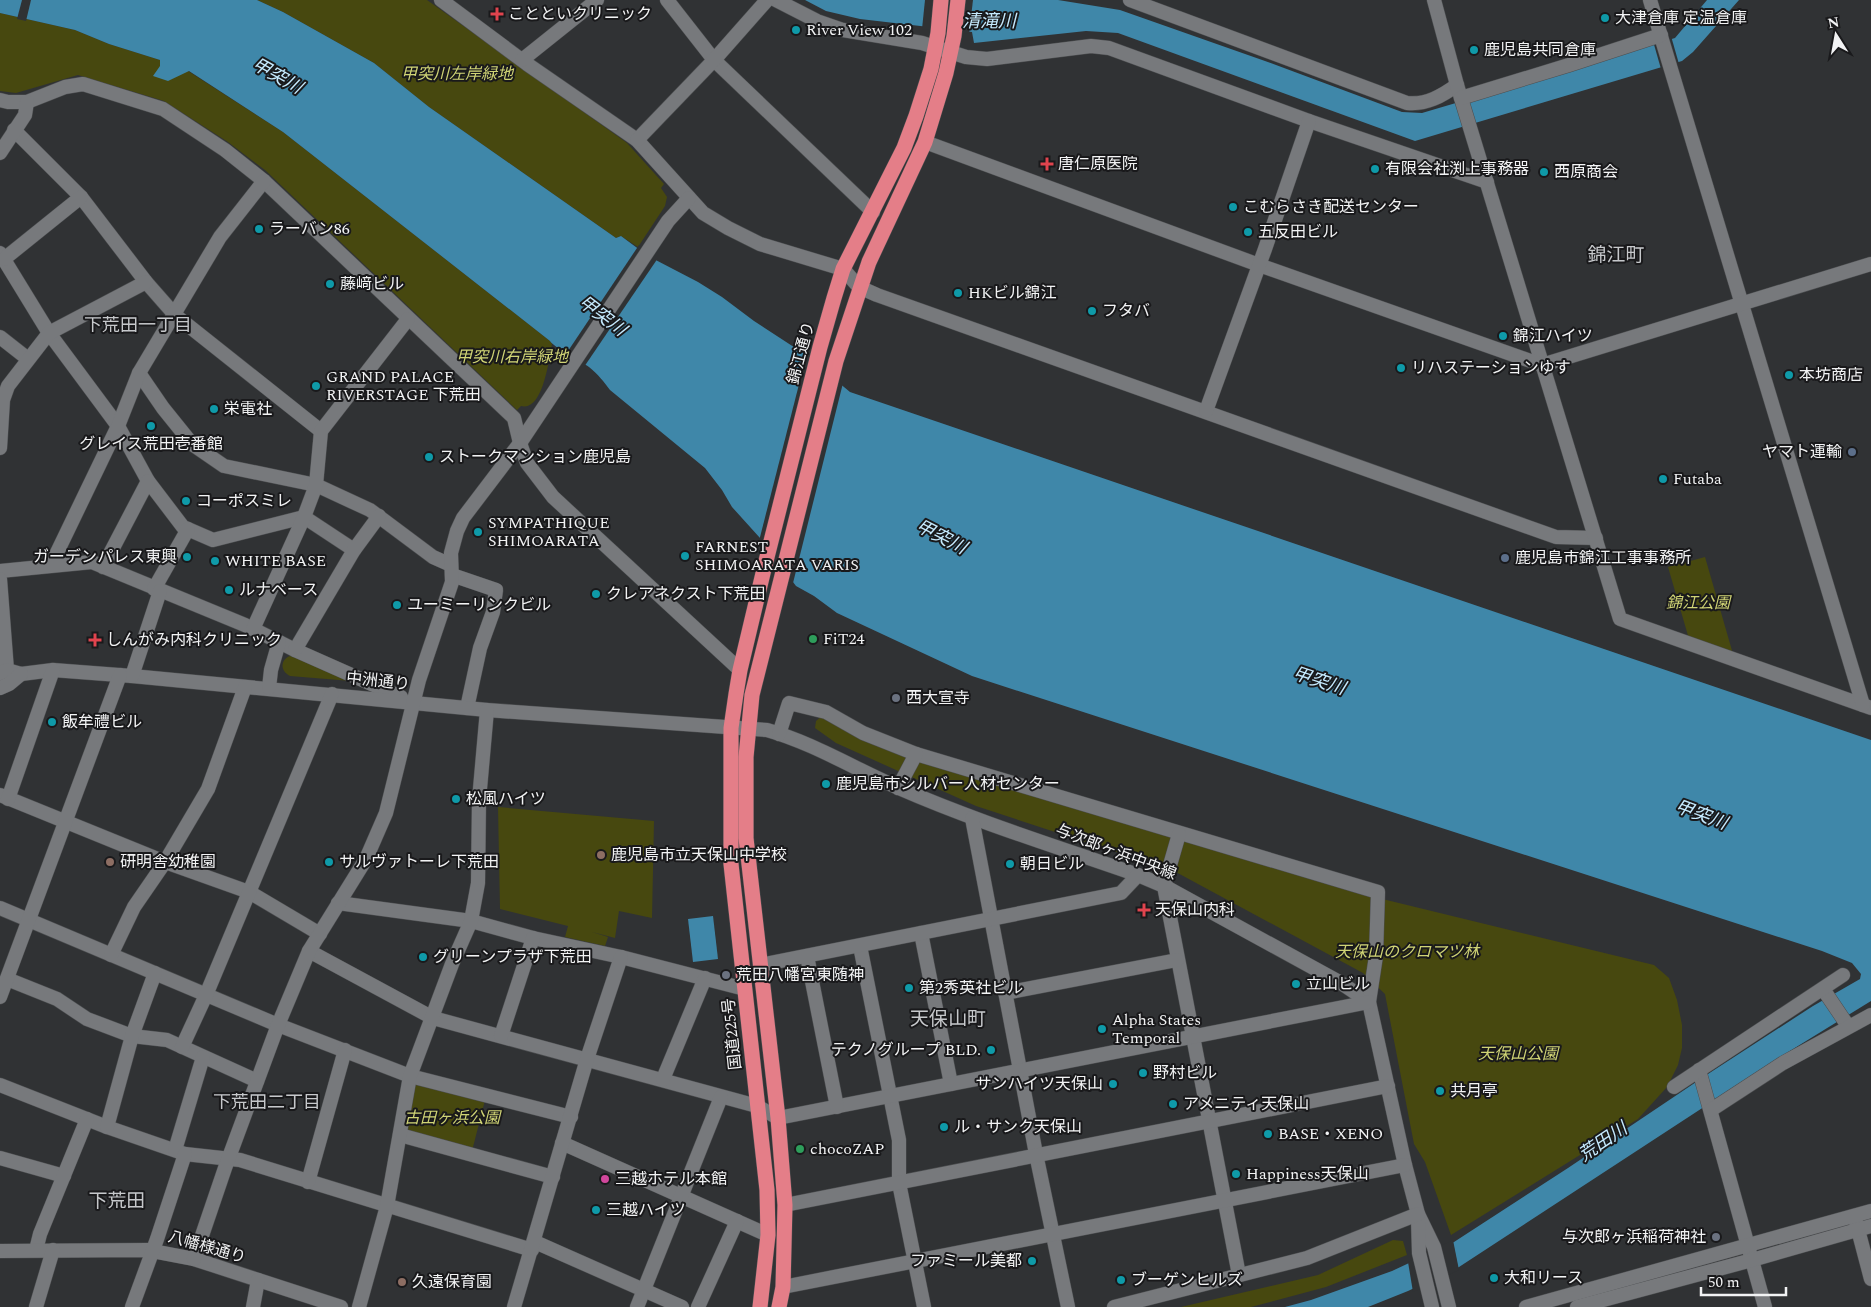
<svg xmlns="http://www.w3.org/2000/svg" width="1871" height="1307" font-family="Spectral,'Noto Sans JP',serif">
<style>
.green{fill:#47480f}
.water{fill:#3f87a9}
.pier{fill:#303234}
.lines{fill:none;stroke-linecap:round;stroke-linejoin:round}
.minor-casing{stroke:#4c4e50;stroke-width:15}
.highway-casing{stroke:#4c4e50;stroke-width:16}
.minor{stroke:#77797c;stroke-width:14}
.highway{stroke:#e47e88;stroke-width:15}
.health-dot{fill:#e0444e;stroke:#19191b;stroke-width:2}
.culture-dot{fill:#0f9aa8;stroke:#19191b;stroke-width:2}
.service-dot{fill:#5c6f8a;stroke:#19191b;stroke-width:2}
.leisure-dot{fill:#2e9e5b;stroke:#19191b;stroke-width:2}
.worship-dot{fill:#6b7280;stroke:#19191b;stroke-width:2}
.education-dot{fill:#8d6e63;stroke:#19191b;stroke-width:2}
.hotel-dot{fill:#d1479c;stroke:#19191b;stroke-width:2}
.labels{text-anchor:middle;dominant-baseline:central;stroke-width:4;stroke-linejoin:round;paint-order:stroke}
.poi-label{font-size:16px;fill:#f2f3f4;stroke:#19191b;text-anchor:start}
.park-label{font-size:16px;font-style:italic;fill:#d0d475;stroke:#19191b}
.street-label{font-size:16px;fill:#f2f3f4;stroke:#19191b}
.water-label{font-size:18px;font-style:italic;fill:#c6ebff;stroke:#19191b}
.neighbourhood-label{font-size:18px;fill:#c6c8cb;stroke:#19191b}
.quarter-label{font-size:19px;fill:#c6c8cb;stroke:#19191b}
</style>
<rect width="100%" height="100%" fill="#303234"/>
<g class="green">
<polygon points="257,0 427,0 627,143 664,184 661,188 667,197 665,206 638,247 621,236 616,238 429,107 374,63 283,12"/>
<path d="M 0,13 L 75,30 L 109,44 L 160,60 L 160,66 L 188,71 L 283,132 L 550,341 L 552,344 C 549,359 543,412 521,406 L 517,410 L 265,170 L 228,142 L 164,101 L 78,75 L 16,93 L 0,91 Z"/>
<polygon points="1705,557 1733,654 1689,639 1668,567"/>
<path d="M 290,656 L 294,656 L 351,681 L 290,676 C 280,671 280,660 290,656 Z"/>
<polygon points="823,715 859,738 1366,895 1654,965 1669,978 1677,1000 1682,1025 1682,1048 1678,1065 1667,1087 1638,1119 1451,1235 1425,1162 1414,1144 1385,994 1363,973 1161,864 1113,851 976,806 836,743 815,728 816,721"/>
<polygon points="498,807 654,821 652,918 619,911 615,938 592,932 608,937 605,946 565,937 568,926 500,909"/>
<polygon points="413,1083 485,1100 472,1151 408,1133 405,1126"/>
<polygon points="1393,1240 1403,1241 1407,1255 1326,1287 1251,1307 1181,1307 1318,1275"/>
</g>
<g class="water">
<path d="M 0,0 L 257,0 L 283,12 L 374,63 L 429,107 L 616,238 L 621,236 L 648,256 L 698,282 L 722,297 L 754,321 L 803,353 L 850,392 L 1871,740 L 1871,1001 L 1785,1054 L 1459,1267 L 1408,1291 L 1368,1307 L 1285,1307 L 1311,1300 L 1392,1271 L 1454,1242 L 1568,1168 L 1711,1072 L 1813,1006 L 1860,979 L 1861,974 L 1852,963 L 1822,951 L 972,676 L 837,613 L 814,596 L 796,586 L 760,538 L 732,507 L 722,490 L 705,468 L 610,390 C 604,382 598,374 589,367 C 581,361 553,347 550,341 L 283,132 L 189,71 L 168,81 L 153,76 L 160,66 L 160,60 L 109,44 L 75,30 L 0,13 Z"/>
<polygon points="805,0 1058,0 1120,10 1265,61 1402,112 1422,113 1675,38 1707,0 1739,0 1693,52 1682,61 1415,141 1118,33 1086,31 974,43 972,32 860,19 826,11"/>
<polygon points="713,916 718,959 693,962 688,919"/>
</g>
<g class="pier">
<polygon points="22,0 31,0 26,21 17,19"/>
<polygon points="925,0 973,0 969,34 922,29"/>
<polygon points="1671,36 1679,64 1661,69 1653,41"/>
<polygon points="639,245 658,258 584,367 566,354"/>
<polygon points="807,353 843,383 792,587 759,541"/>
<polygon points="1453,1240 1459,1270 1413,1292 1408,1262"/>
</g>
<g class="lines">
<defs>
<g id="minor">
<polyline points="441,0 527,64 637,140 703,213 728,228 760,244 843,269 859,287 877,295 1556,537 1596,538"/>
<polyline points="667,0 714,60 873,212"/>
<polyline points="776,0 817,21 843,30 922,43 966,57 987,59 1091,46 1109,48 1309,121 1487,182"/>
<path d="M 1130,0 L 1407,103 C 1426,105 1442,96 1457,85"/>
<polyline points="1434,0 1457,85 1620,619 1871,708"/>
<polyline points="1650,0 1863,705"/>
<polyline points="522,60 597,0"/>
<polyline points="1461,98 1569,65 1661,35"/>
<polyline points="0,100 8,102 27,102 65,87 83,84 163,109 225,150 264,181 514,418 520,443 527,463 553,497 740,670"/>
<polyline points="14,130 81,197 146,282 175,315 321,431"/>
<polyline points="637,140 714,60 767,0"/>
<polyline points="925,142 1259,265 1542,365 1871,264"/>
<polyline points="0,153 25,115 27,102"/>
<polyline points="0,253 49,333 118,426 148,481 183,527 213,540 304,517 354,550"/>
<polyline points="4,259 81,197"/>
<polyline points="0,337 28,359"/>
<polyline points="139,373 163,408 192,444 224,466 316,485 370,510 433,557 451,565"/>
<polyline points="1206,411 1265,249 1309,121"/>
<polyline points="0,448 3,400 8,386 49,333 146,282"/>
<polyline points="51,565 118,426 139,373 220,237 264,181"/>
<polyline points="103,567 148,481"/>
<polyline points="0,571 92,562 245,625 295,650 401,697"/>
<polyline points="452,575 496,590 493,612 480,648 467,708"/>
<polyline points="0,579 7,670"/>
<polyline points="154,589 188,529"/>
<polyline points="253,629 304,517 316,485 321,431 408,319"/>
<polyline points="295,650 354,550 379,516"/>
<path d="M 0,673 L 7,670 L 21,674 L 53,670 L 132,676 L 487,710 L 767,730 C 813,743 855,769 899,788 C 977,822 1058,847 1138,875 L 1164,886 L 1341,983 L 1369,1002"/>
<polyline points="132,676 160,591"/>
<polyline points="0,688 9,684 21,674"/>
<polyline points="269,688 271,670 279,642"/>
<polyline points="779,734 789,703 826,712 863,733 916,754 1378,892 1376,956 1369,1002 1405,1165 1418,1214 1434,1247 1449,1307"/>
<polyline points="898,788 916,754"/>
<polyline points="0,795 165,862 249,892 320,934"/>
<polyline points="8,799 53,670"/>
<polyline points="972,818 1036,1154 1068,1307"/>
<polyline points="1179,834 1164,886 1239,1275"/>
<polyline points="338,903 471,921 533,938 621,957 745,989"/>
<polyline points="0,908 278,1025 410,1076 571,1117"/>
<polyline points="921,933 951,1084"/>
<polyline points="860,946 899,1140 899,1183 924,1307"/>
<polyline points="309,951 433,1018 757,1106 778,1118 1369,1002"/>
<polyline points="111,955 134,907 165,862 208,789 245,687"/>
<polyline points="807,956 837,1107"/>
<polyline points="760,965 1121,893 1138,875"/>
<polyline points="7,979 57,999 87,1019 132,1036 167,1040 257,1081"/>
<polyline points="1823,989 1848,1026"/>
<polyline points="1005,993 1177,960"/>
<polyline points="0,997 120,675"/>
<polyline points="501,1036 533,938"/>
<polyline points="182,1047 206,995 332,694"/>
<polyline points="1699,1070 1765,1307"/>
<polyline points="663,1079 705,978"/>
<polyline points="0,1085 107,1127 185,1154 240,1160 532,1250"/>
<polyline points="1674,1087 1843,975"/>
<polyline points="1711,1110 1783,1063 1871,1015"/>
<polyline points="107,1127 132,1036 155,973"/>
<polyline points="400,1135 553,1177"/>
<polyline points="562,1143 768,1235"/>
<polyline points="175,1150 203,1057"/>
<polyline points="0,1158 64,1176"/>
<polyline points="308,1182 345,1050"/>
<polyline points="785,1205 1388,1086"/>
<polyline points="1418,1220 1419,1253 1432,1307"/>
<polyline points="1856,1222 1871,1279"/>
<polyline points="535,1242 682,1307"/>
<polyline points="36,1250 40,1234 87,1119"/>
<polyline points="0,1251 147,1250 194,1259 341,1307"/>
<polyline points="194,1259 225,1168 278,1025 309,951 366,859 386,813 419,680 452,582 451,553 457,531 463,518 520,443 668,221 689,198"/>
<polyline points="783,1287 1405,1165"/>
<polyline points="36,1307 53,1250"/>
<polyline points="132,1307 157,1239 185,1154"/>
<polyline points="253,1307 258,1280"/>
<polyline points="359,1307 387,1206 410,1076 452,964 471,921 478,883 479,800 487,710"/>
<polyline points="514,1307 587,1059 621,957"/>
<polyline points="637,1307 721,1097"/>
<polyline points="698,1307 737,1221"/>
<polyline points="1114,1307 1307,1258 1418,1214"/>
<polyline points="1526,1307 1871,1211"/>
<polyline points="1577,1307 1752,1260 1871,1226"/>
</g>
<g id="highway">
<polyline points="760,1307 768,1235 767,1190 731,864 731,728 736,694 740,670 764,569 820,347 834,298 843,269 904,148 916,116 931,69 938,33 941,0"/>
<polyline points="779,1307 783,1287 785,1205 778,1118 746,838 746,757 752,695 836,361 869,262 925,142 946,73 954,36 958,0"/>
</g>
</defs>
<use href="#minor" class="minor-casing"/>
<use href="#highway" class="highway-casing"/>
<use href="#minor" class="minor"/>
<use href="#highway" class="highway"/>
</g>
<g class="health-dot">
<path d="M494.5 6.5h5v5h5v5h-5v5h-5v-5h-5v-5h5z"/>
<path d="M1044.5 156.5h5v5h5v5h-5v5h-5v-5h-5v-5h5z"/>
<path d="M92.5 632.5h5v5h5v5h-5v5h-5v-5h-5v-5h5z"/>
<path d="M1141.5 902.5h5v5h5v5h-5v5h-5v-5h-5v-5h5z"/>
</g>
<g class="culture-dot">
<circle cx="1605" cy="18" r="5"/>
<circle cx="796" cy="30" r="5"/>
<circle cx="1474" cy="50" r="5"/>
<circle cx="1375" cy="169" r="5"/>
<circle cx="1544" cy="172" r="5"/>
<circle cx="1233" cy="207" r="5"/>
<circle cx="259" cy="229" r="5"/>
<circle cx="1248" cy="232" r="5"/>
<circle cx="330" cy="284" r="5"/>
<circle cx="958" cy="293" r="5"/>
<circle cx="1092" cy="311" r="5"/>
<circle cx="1503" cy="336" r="5"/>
<circle cx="1401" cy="368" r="5"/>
<circle cx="1789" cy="375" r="5"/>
<circle cx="316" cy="386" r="5"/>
<circle cx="214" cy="409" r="5"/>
<circle cx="151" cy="426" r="5"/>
<circle cx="429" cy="457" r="5"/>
<circle cx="1663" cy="479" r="5"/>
<circle cx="186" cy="501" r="5"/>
<circle cx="478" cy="532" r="5"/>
<circle cx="685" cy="556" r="5"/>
<circle cx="187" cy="557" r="5"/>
<circle cx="215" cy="561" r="5"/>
<circle cx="229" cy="590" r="5"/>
<circle cx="596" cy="594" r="5"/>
<circle cx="397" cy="605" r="5"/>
<circle cx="52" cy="722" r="5"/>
<circle cx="826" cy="784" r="5"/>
<circle cx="456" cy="799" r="5"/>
<circle cx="329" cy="862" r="5"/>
<circle cx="1010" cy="864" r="5"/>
<circle cx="423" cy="957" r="5"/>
<circle cx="1296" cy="984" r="5"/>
<circle cx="909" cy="988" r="5"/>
<circle cx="1102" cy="1029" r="5"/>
<circle cx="991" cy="1050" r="5"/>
<circle cx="1143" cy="1073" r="5"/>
<circle cx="1113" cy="1084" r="5"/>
<circle cx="1440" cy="1091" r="5"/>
<circle cx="1173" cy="1104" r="5"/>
<circle cx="944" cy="1127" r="5"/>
<circle cx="1268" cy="1134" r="5"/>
<circle cx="1236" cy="1174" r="5"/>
<circle cx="596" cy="1210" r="5"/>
<circle cx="1032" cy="1261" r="5"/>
<circle cx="1494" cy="1278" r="5"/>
<circle cx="1121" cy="1280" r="5"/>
</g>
<g class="service-dot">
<circle cx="1852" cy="452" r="5"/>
<circle cx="1505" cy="558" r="5"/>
</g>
<g class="leisure-dot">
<circle cx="813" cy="639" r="5"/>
<circle cx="800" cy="1149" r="5"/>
</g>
<g class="worship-dot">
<circle cx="896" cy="698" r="5"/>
<circle cx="726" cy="975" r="5"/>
<circle cx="1716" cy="1237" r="5"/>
</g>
<g class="education-dot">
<circle cx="601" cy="855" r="5"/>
<circle cx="110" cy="862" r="5"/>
<circle cx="402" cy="1282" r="5"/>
</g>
<circle class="hotel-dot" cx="605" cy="1179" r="5"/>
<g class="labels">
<g class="poi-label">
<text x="508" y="14">ことといクリニック</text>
<text x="1615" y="18">大津倉庫 定温倉庫</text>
<text x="806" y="30">River View 102</text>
<text x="1484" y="50">鹿児島共同倉庫</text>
<text x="1058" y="164">唐仁原医院</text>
<text x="1385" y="169">有限会社渕上事務器</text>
<text x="1554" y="172">西原商会</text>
<text x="1243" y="207">こむらさき配送センター</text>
<text x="269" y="229">ラーバン86</text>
<text x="1258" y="232">五反田ビル</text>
<text x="340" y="284">藤﨑ビル</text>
<text x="968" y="293">HKビル錦江</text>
<text x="1102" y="311">フタバ</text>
<text x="1513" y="336">錦江ハイツ</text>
<text x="1411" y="368">リハステーションゆす</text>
<text x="1799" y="375">本坊商店</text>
<text x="326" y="377">GRAND PALACE<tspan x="326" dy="18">RIVERSTAGE 下荒田</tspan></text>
<text x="224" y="409">栄電社</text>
<text x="151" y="444" text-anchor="middle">グレイス荒田壱番館</text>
<text x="1842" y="452" text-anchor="end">ヤマト運輸</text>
<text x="439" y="457">ストークマンション鹿児島</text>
<text x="1673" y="479">Futaba</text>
<text x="196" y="501">コーポスミレ</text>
<text x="488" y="523">SYMPATHIQUE<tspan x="488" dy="18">SHIMOARATA</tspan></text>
<text x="695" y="547">FARNEST<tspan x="695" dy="18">SHIMOARATA VARIS</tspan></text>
<text x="177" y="557" text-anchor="end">ガーデンパレス東興</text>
<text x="1515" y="558">鹿児島市錦江工事事務所</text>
<text x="225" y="561">WHITE BASE</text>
<text x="239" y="590">ルナベース</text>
<text x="606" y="594">クレアネクスト下荒田</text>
<text x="407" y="605">ユーミーリンクビル</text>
<text x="823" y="639">FiT24</text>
<text x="106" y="640">しんがみ内科クリニック</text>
<text x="906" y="698">西大宣寺</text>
<text x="62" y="722">飯牟禮ビル</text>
<text x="836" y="784">鹿児島市シルバー人材センター</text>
<text x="466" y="799">松風ハイツ</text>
<text x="611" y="855">鹿児島市立天保山中学校</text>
<text x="120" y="862">研明舎幼稚園</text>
<text x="339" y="862">サルヴァトーレ下荒田</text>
<text x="1020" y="864">朝日ビル</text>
<text x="1155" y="910">天保山内科</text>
<text x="433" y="957">グリーンプラザ下荒田</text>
<text x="736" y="975">荒田八幡宮東随神</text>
<text x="1306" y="984">立山ビル</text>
<text x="919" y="988">第2秀英社ビル</text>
<text x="1112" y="1020">Alpha States<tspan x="1112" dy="18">Temporal</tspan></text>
<text x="981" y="1050" text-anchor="end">テクノグループ BLD.</text>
<text x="1153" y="1073">野村ビル</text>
<text x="1103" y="1084" text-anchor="end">サンハイツ天保山</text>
<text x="1450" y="1091">共月亭</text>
<text x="1183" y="1104">アメニティ天保山</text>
<text x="954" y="1127">ル・サンク天保山</text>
<text x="1278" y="1134">BASE・XENO</text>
<text x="810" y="1149">chocoZAP</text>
<text x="1246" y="1174">Happiness天保山</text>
<text x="615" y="1179">三越ホテル本館</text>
<text x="606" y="1210">三越ハイツ</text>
<text x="1706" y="1237" text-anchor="end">与次郎ヶ浜稲荷神社</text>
<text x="1022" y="1261" text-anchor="end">ファミール美都</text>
<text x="1504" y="1278">大和リース</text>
<text x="1131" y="1280">ブーゲンヒルズ</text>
<text x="412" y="1282">久遠保育園</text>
</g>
<g class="park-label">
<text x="457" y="74">甲突川左岸緑地</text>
<text x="512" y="357">甲突川右岸緑地</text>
<text x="1698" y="603">錦江公園</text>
<text x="1407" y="952">天保山のクロマツ林</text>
<text x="1518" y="1054">天保山公園</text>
<text x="452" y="1118">古田ヶ浜公園</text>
</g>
<g class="street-label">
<text transform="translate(801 353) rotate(-75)">錦江通り</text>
<text transform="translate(378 681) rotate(6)">中洲通り</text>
<text transform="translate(1116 852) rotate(21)">与次郎ヶ浜中央線</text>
<text transform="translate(732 1034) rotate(-96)">国道225号</text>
<text transform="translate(207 1247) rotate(16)">八幡様通り</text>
</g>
<g class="water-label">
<text x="989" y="21">清滝川</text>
<text transform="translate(277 76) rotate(29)">甲突川</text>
<text transform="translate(602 316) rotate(37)">甲突川</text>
<text transform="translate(941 537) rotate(27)">甲突川</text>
<text transform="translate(1319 681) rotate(18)">甲突川</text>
<text transform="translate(1701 815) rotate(20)">甲突川</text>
<text transform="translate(1603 1142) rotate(-34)">荒田川</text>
</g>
<g class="neighbourhood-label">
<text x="138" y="325">下荒田一丁目</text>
<text x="267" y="1102">下荒田二丁目</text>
</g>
<g class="quarter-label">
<text x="1616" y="255">錦江町</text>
<text x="948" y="1019">天保山町</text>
<text x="117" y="1201">下荒田</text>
</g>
</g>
<g transform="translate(1836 35) rotate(349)" stroke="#19191b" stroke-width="4" paint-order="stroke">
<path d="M0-4L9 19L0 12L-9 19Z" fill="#f2f3f4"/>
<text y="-8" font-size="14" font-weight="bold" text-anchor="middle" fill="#f2f3f4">N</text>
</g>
<path d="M1701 1287v8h85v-8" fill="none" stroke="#f2f3f4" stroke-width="2.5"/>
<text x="1708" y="1287" font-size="15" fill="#f2f3f4" stroke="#19191b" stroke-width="4" paint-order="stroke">50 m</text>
</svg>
